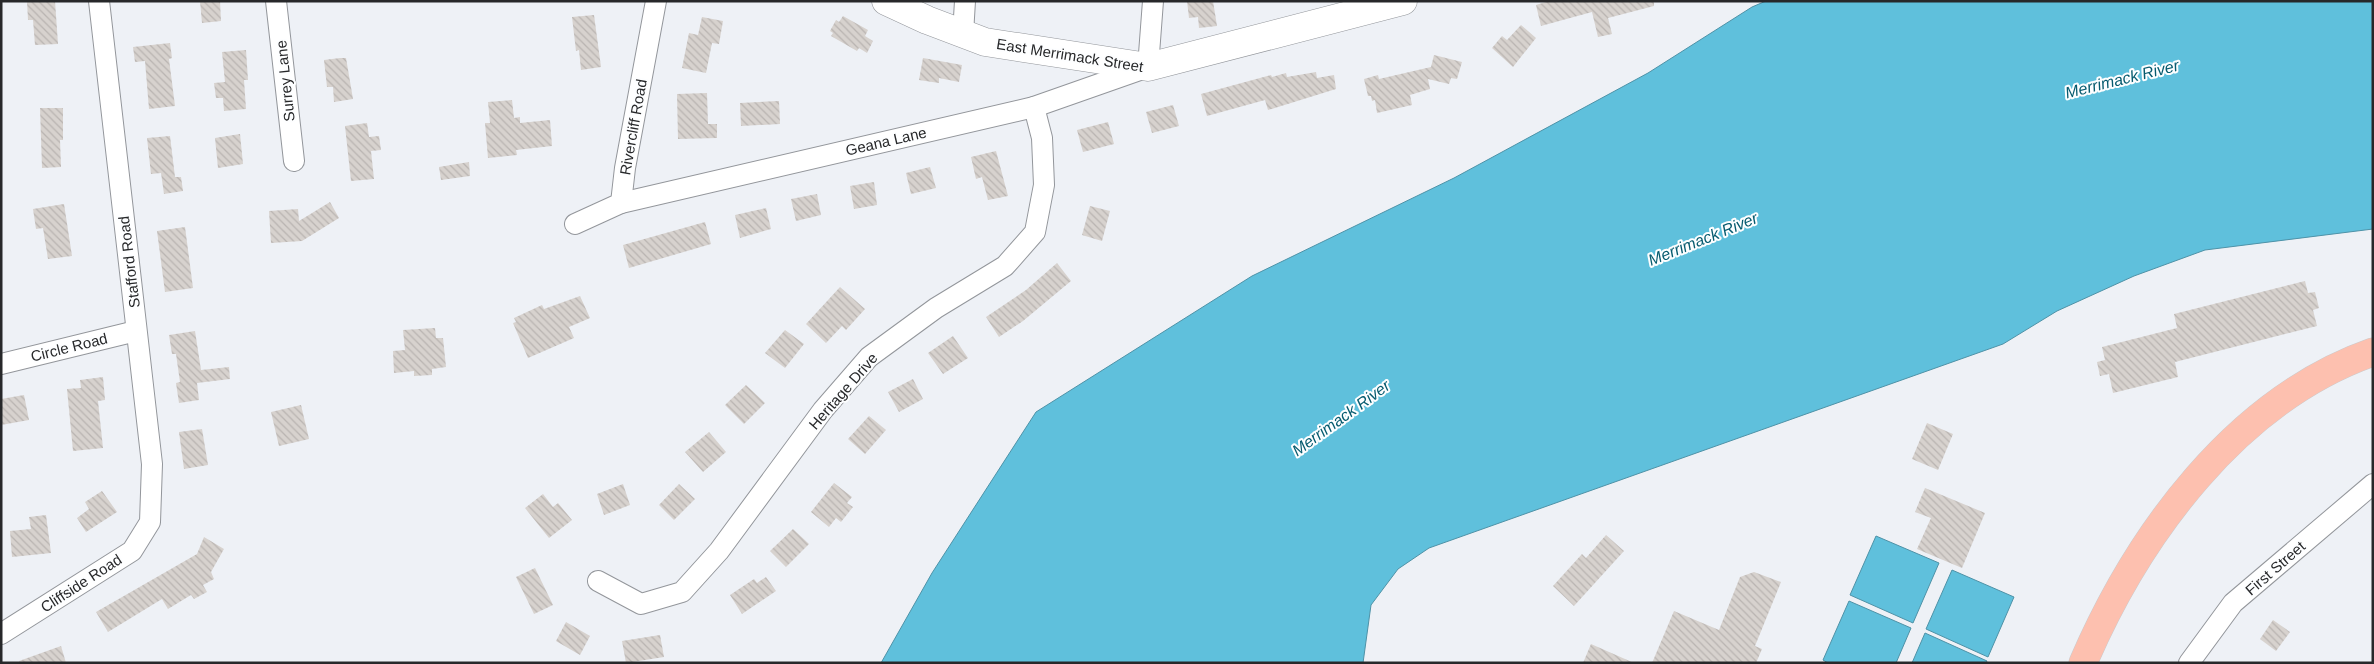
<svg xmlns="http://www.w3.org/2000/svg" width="2374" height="664" font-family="Helvetica,sans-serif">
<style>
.water{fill:#5fc0dc;stroke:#4e92a7}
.building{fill:url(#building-back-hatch)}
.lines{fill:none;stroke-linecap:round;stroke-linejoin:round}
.street-casing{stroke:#93969b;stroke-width:22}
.secondary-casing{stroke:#93969b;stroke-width:29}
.primary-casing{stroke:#cbcbcc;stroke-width:29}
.street{stroke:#fff;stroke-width:20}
.secondary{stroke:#fff;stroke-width:28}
.primary{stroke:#fdc0af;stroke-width:28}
.labels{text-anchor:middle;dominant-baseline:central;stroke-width:4;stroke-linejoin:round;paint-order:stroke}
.street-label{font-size:15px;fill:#27282a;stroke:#fdfeff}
.water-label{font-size:16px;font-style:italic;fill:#065b6f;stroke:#fdfeff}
</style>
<defs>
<pattern id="building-back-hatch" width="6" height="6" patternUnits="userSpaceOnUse" patternTransform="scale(1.25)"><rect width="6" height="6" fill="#d7d2ce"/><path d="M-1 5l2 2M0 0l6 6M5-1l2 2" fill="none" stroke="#b9b4b1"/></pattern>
</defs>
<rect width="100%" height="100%" fill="#eef1f6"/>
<g class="water">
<polygon points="1766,1 2373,1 2373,229 2205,250 2134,276 2057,311 2003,344 1429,548 1398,569 1371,605 1363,663 881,663 932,573 1036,412 1252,276 1454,178 1648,73 1752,7"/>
<polygon points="1876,536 1939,563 1913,623 1850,595"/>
<polygon points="1952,570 2014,597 1988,657 1926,629"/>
<polygon points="1849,601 1911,628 1896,663 1828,663 1823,660"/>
<polygon points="1925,633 1987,661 1986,663 1912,663"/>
</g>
<g class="building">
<polygon points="27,1 55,1 58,44 35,45 33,20 28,20"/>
<polygon points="200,1 220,1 221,21 202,23"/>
<polygon points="1187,1 1213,1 1217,26 1199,28 1198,17 1189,18"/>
<polygon points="1549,1 1654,1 1654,6 1608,18 1612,34 1598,37 1592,12 1541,26 1536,5"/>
<polygon points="594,15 601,67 581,70 579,50 576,51 572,17"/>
<polygon points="843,16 868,30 865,36 873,41 867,53 859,48 857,51 831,36 833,33 830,31 836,20 839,22"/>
<polygon points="702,17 723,21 719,44 712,43 706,73 682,68 689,33 698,35"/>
<polygon points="1521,25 1536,38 1513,67 1492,48 1502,36 1507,40"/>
<polygon points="170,43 172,58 169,59 175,106 149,109 145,61 135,62 133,47"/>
<polygon points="246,50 248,80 244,80 246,109 224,111 223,98 216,98 214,83 225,82 222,52"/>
<polygon points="1434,55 1462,62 1457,79 1451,78 1449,84 1428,79 1430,89 1410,95 1412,105 1377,113 1375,100 1372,101 1371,96 1368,96 1364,79 1378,75 1379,79 1431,67"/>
<polygon points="340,58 346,58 353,99 334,102 333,87 327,87 324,60"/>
<polygon points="923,58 962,65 959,82 939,78 939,83 919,80"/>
<polygon points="1316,72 1317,78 1334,75 1336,89 1268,110 1265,100 1207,116 1201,94 1271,75 1272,77 1286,73 1287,77"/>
<polygon points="707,93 708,124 717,124 717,138 678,139 677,94"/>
<polygon points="512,100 514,118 520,117 520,123 550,120 552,146 516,150 517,155 488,158 485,123 490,123 488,102"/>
<polygon points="779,101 780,124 741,126 740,103"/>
<polygon points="1173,105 1179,126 1152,133 1146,112"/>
<polygon points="40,108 63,108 63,140 60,140 61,167 42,168"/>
<polygon points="1108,122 1114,144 1083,152 1077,130"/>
<polygon points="367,123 369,137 379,136 381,150 371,151 374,179 351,181 345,126"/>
<polygon points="240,134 243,164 218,168 215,138"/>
<polygon points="170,136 175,177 181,177 183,191 164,194 161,173 151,174 147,138"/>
<polygon points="996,151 1008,196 988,200 982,177 976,179 971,157"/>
<polygon points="469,162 470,176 441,180 439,167"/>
<polygon points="930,167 936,188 911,194 906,173"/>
<polygon points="874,182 877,205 854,209 850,186"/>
<polygon points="817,194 821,215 796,221 791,199"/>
<polygon points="330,202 339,218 302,241 271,243 269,211 298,209 299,221"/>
<polygon points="64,204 72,256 48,259 43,228 36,229 33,209"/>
<polygon points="1090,206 1110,211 1102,241 1082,235"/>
<polygon points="766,208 771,229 740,238 735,215"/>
<polygon points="705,222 711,244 629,268 623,245"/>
<polygon points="185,227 193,288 165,292 157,231"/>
<polygon points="1057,263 1071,281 1023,321 999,337 986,317 1026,290"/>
<polygon points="2305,281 2308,293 2315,292 2319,308 2313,310 2317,326 2175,362 2178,377 2113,393 2109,374 2100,376 2097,362 2105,360 2102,347 2177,328 2174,314"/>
<polygon points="840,287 865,309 846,330 842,326 826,343 806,324"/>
<polygon points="580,296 590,318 569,327 574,338 528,358 513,323 516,322 514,318 542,305 544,309"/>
<polygon points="435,328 436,338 443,338 446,367 432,369 432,375 414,376 414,371 394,373 393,351 405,350 403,330"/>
<polygon points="785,330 804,344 785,368 765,353"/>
<polygon points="195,331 201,370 229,367 230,379 197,383 199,400 179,403 176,383 180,382 176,354 172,354 169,335"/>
<polygon points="953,336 968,358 943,374 928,353"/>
<polygon points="103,377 105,400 98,401 103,448 73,451 67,389 81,388 80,380"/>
<polygon points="913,379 923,399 899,412 888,392"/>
<polygon points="746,385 765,403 744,424 725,405"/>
<polygon points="24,395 29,420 1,425 1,399"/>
<polygon points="301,405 309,439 279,446 271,412"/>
<polygon points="869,416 886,430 865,454 848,439"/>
<polygon points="1927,423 1953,434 1938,470 1912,459"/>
<polygon points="202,429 208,465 184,469 179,432"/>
<polygon points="709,432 726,452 703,472 685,452"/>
<polygon points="834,483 852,497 847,503 853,507 841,522 836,518 829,527 811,512"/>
<polygon points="623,484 630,505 604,515 597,494"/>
<polygon points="679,484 695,499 674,520 659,505"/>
<polygon points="1925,488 1985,513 1962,568 1917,549 1931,518 1915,512"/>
<polygon points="102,491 117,512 86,532 77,518 89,509 85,502"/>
<polygon points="543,494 553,507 558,503 572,520 549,538 525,508"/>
<polygon points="46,515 51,553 12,557 10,531 31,529 29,517"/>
<polygon points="793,529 809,544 786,567 770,551"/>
<polygon points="1606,535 1624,551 1574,606 1553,586 1582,554 1586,558"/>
<polygon points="204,537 224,549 211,572 214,579 203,585 207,592 194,599 191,595 168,609 162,599 108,632 96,612 197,554"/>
<polygon points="535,568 553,605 534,614 516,577"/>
<polygon points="1754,572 1781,582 1755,646 1762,649 1756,663 1652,663 1674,611 1719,630 1740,577"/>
<polygon points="766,577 776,591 742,614 730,595 754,579 757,583"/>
<polygon points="2273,620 2290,632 2276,651 2260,639"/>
<polygon points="566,622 590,636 580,655 556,641"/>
<polygon points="660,635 664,657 626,663 622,641"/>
<polygon points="1591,644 1634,663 1583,663"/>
<polygon points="61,646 66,663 19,663 19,661"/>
</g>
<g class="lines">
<defs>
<g id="street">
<polyline points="276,1 294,161"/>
<polyline points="963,34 965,1"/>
<polyline points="621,203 1034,107 1148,67 1153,1"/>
<polyline points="575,224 621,203 625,168 656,1"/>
<polyline points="1,364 136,331"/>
<polyline points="598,581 641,604 682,592 719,551 823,410 869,357 936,308 1005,266 1035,232 1044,185 1042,138 1034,107"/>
<polyline points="1,634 132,551 150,522 152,464 99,1"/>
<polyline points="2189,663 2233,603 2373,484"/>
</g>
<polyline id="secondary" points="886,1 927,20 985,42 1148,67 1403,1"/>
<path id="primary" d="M 2083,663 C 2138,535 2236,400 2373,352"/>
</defs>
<use href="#street" class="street-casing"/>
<use href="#secondary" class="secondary-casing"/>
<use href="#primary" class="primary-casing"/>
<use href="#street" class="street"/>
<use href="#secondary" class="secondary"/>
<use href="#primary" class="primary"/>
</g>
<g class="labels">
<g class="street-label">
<text transform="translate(1070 55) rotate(9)">East Merrimack Street</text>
<text transform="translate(285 81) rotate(-96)">Surrey Lane</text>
<text transform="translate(633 127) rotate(-80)">Rivercliff Road</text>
<text transform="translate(886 141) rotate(-13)">Geana Lane</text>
<text transform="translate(129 262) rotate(-97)">Stafford Road</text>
<text transform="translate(69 347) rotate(-14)">Circle Road</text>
<text transform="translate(843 391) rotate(-49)">Heritage Drive</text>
<text transform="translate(2275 568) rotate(-41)">First Street</text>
<text transform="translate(81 583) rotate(-33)">Cliffside Road</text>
</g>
<g class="water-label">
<text transform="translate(2122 79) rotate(-14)">Merrimack River</text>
<text transform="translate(1703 239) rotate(-22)">Merrimack River</text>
<text transform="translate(1341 418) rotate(-36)">Merrimack River</text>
</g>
</g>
<rect width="2374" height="664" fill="none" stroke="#27282a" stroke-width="5"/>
</svg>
